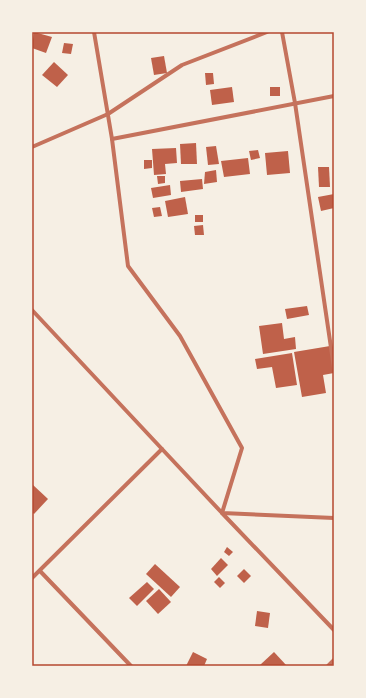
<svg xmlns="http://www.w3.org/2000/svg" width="366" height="698" font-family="'IBM Plex Sans',sans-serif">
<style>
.building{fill:#bf614a}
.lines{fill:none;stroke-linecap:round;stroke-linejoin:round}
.minor{stroke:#c5725c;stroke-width:4}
.neatline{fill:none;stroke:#b5482f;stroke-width:1.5}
</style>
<rect width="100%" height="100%" fill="#f6efe4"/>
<g class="building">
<polygon points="34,32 52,37 46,53 32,48"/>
<polygon points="64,43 73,44 71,54 62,53"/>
<polygon points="164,56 167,73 154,75 151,58"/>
<polygon points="54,62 68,75 57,87 42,75"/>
<polygon points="205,73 213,73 214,84 206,85"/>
<polygon points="232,87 234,102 212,105 210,90"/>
<rect x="270" y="87" width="10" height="9"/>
<polygon points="196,143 197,164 181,164 180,144"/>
<polygon points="216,146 219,164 208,165 206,147"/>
<polygon points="176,148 177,163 165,164 166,174 154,175 152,149"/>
<polygon points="258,150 260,158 251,160 249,151"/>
<polygon points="288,151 290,173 267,175 265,153"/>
<polygon points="248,158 250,174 224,177 221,161"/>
<polygon points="144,160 152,160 152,168 144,169"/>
<polygon points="318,167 329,167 330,187 319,187"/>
<polygon points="216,170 217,182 204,184 205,172"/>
<polygon points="157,176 165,176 165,183 158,184"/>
<polygon points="202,179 203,189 181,192 180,181"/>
<polygon points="170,185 171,195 153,198 151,188"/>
<polygon points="334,194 334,208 321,211 318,197"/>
<polygon points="185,197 188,214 168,217 165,201"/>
<polygon points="160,207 162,216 154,217 152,208"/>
<rect x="195" y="215" width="8" height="7"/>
<polygon points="203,225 204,235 195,235 194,226"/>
<polygon points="307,306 309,315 287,319 285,309"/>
<polygon points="282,323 284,339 295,337 296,349 263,354 259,326"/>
<polygon points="330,346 334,373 323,375 326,393 302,397 294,352"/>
<polygon points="292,353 297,385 276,388 272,367 257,369 255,359"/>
<polygon points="32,484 48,499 34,514 32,512"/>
<polygon points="227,547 233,552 229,556 224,552"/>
<polygon points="221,558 228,565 217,576 211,569"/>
<polygon points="155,564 180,587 171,597 146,574"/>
<polygon points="244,569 251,576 244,583 237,576"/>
<polygon points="219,577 225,583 220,588 214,582"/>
<polygon points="147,582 154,589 137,606 129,598"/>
<polygon points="159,589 171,602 158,614 146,601"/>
<polygon points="257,611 270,613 268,628 255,626"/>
<polygon points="193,652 207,659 204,666 186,666"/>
<polygon points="274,652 287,666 261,666 260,665"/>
</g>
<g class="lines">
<g class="minor">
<polyline points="94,32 112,139 128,266 180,336 242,448 222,513 334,630"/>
<polyline points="282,32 295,103 334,368"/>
<polyline points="112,139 334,96"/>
<polyline points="32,147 108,114 182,65 267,32"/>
<polyline points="32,310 162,449"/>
<polyline points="40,571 131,666"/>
<polyline points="32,578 162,449 222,513 334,518"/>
<polyline points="328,666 334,660"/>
</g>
</g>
<rect width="366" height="698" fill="none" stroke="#f6efe4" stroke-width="66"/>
<rect x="33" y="33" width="300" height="632" class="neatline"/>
</svg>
